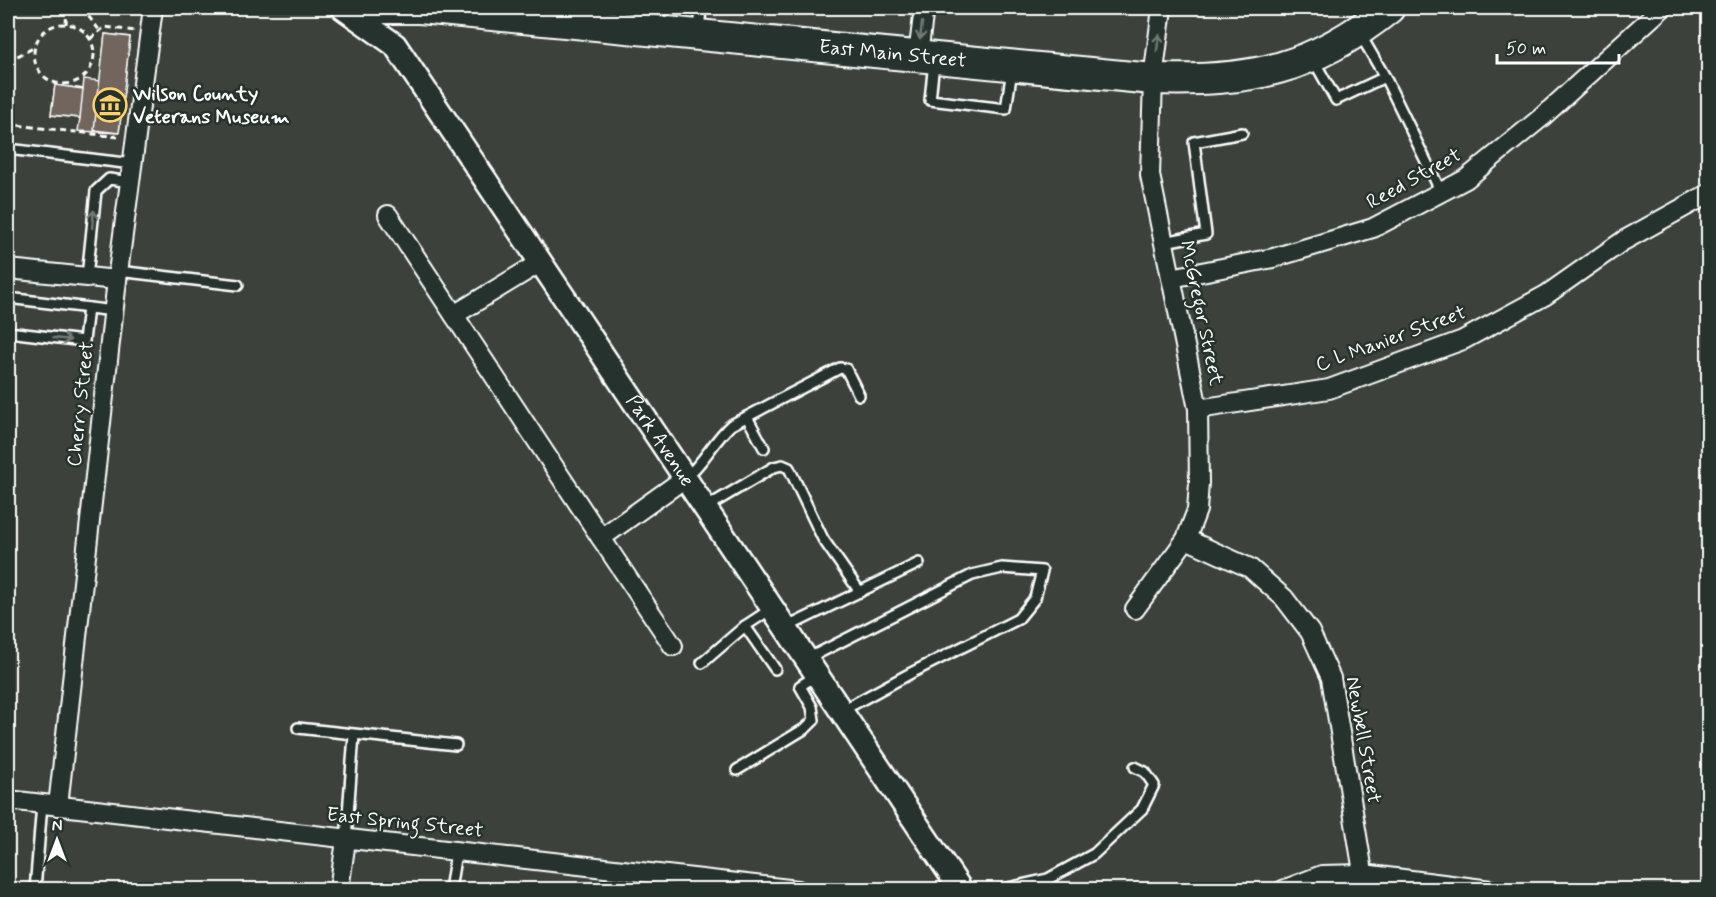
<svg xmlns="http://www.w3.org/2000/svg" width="1716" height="897" font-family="Mynerve,sans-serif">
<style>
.building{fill:#71655d;stroke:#fff;stroke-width:1.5}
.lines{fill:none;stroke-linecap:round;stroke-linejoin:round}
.service-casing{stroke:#fff;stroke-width:14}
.minor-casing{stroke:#fff;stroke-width:22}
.tertiary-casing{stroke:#fff;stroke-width:27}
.primary-casing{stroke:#fff;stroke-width:34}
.path{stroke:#fff;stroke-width:3;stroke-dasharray:6 4.5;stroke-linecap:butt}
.service{stroke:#26332d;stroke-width:9}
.minor{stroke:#26332d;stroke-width:18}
.tertiary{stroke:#26332d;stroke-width:22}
.primary{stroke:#26332d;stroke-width:30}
.oneway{stroke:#727a76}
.labels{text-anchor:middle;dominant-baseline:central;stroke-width:5;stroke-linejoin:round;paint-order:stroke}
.street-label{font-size:20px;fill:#fff;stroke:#26332d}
.poi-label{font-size:20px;font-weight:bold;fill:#fff;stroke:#26332d;text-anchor:start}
</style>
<rect width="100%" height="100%" fill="#3c423b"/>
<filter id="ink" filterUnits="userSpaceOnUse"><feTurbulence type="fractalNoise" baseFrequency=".0167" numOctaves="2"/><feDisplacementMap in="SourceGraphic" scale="12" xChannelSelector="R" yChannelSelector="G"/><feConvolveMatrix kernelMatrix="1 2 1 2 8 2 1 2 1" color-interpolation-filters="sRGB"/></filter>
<g filter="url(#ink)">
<g class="building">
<polygon points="105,34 130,37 119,133 78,131 80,118 51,115 55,85 83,89 84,79 100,81"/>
<polygon points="105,34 130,37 119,133 94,130"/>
<polygon points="55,85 83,89 80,118 51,115"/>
</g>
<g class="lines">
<defs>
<g id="service">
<polyline points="617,24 620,8"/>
<polyline points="699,32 701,8"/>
<polyline points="1313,59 1336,100 1385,77 1360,34"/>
<polyline points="934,62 930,100 1006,109 1012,70"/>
<polyline points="1385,77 1441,192"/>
<polyline points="8,149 133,164"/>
<polyline points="1164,242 1206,234 1194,142 1242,133"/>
<polyline points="118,271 238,285"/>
<polyline points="87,277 96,191 109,179 131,182"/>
<polyline points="8,298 114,311"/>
<polyline points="8,332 84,341 88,308"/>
<polyline points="747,417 764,448"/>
<path d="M 685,478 C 704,463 713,441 731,425 L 840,368 L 846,369 L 859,395"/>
<polyline points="705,508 774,467 782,465 789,468 823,539 860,592"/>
<polyline points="745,626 775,669"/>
<polyline points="785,628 919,563"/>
<polyline points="807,659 972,575 1002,568 1042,571 1035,598 1018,619 911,673 841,711"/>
<polyline points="702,663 745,626 771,609"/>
<polyline points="298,728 456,745"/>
<polyline points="737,770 806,728 814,720 812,707 800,686 817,675"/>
<polyline points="346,840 354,735"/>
<polyline points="35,890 42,804"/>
<polyline points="450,890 456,852"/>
<polyline points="999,890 1048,879 1094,854 1142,809 1154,785 1145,772 1135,767"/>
</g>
<g id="minor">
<polyline points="918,55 924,8"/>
<polyline points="388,215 601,538 685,478"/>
<polyline points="8,269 117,280"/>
<polyline points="1171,278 1273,258 1373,228 1466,179 1542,117 1662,8"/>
<polyline points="454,315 541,262"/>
<polyline points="1198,409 1329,389 1463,340 1546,295 1623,241 1708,194"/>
<polyline points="601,538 673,646"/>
<polyline points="1186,539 1250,568 1284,598 1310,632 1331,678 1366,890"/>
<polyline points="1135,609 1186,539 1197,510 1199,483 1198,409 1150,175 1153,79 1162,8"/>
<polyline points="8,800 798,890"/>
<polyline points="58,806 117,280 153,8"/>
<polyline points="339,890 346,840"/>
<polyline points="1283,890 1322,875 1363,874 1491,890"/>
</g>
<g id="tertiary">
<path id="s1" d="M 343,8 L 395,45 L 961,890"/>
</g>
<g id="primary">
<path id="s2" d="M 377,8 L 420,8 L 1153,79 C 1251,82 1312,70 1389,8"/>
</g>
</defs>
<use href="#service" class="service-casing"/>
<use href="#minor" class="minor-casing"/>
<use href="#tertiary" class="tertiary-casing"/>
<use href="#primary" class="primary-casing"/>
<g class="path">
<polyline points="82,8 100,31"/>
<circle cx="64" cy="54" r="30"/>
<polyline points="66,24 67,8"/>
<polyline points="90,39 105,27 135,31"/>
<polyline points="8,61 35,47"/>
<polyline points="8,124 118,137"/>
</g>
<use href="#service" class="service"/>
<use href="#minor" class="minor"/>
<use href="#tertiary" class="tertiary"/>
<use href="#primary" class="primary"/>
</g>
<defs><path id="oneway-shaft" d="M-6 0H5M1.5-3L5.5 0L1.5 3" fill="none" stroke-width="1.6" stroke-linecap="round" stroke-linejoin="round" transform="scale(1.5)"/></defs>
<g class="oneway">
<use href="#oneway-shaft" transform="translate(921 31) rotate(97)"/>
<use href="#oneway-shaft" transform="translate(1158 43) rotate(-82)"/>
<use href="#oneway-shaft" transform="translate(93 219) rotate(-84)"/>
<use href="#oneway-shaft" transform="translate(62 339) rotate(6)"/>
</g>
</g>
<defs>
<symbol id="museum-ring" viewBox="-11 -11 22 22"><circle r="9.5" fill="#26332d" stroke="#ffd166" stroke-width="1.5"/><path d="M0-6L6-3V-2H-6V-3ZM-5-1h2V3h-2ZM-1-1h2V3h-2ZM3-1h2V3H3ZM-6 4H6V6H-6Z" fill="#ffd166"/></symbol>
</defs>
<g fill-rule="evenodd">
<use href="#museum-ring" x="91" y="86" width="38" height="38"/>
</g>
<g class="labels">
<g class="street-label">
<text stroke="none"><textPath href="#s2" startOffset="518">East Main Street</textPath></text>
<text transform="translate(1414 179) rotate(-29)">Reed Street</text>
<text transform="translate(1201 313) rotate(78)">McGregor Street</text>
<text transform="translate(1391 339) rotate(-20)">C L Manier Street</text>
<text transform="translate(81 404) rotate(-84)">Cherry Street</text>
<text stroke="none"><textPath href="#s1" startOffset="540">Park Avenue</textPath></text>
<text transform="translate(1363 740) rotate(80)">Newbell Street</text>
<text transform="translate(405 823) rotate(6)">East Spring Street</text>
</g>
<g class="poi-label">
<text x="133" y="94">Wilson County<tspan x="133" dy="23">Veterans Museum</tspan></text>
</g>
</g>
<rect width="1716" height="897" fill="none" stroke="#26332d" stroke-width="30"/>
<rect x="15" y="15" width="1686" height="867" fill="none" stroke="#fff" stroke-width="2" filter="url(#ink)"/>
<g transform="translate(57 840)" stroke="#26332d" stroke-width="4.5" paint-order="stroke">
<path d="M0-4.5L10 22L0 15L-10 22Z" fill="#ffffff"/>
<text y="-9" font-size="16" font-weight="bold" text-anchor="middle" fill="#ffffff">N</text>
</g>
<path d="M1497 54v9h122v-9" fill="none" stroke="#ffffff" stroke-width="3"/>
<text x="1506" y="54" font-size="18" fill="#ffffff" stroke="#26332d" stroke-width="4.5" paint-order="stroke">50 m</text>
</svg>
